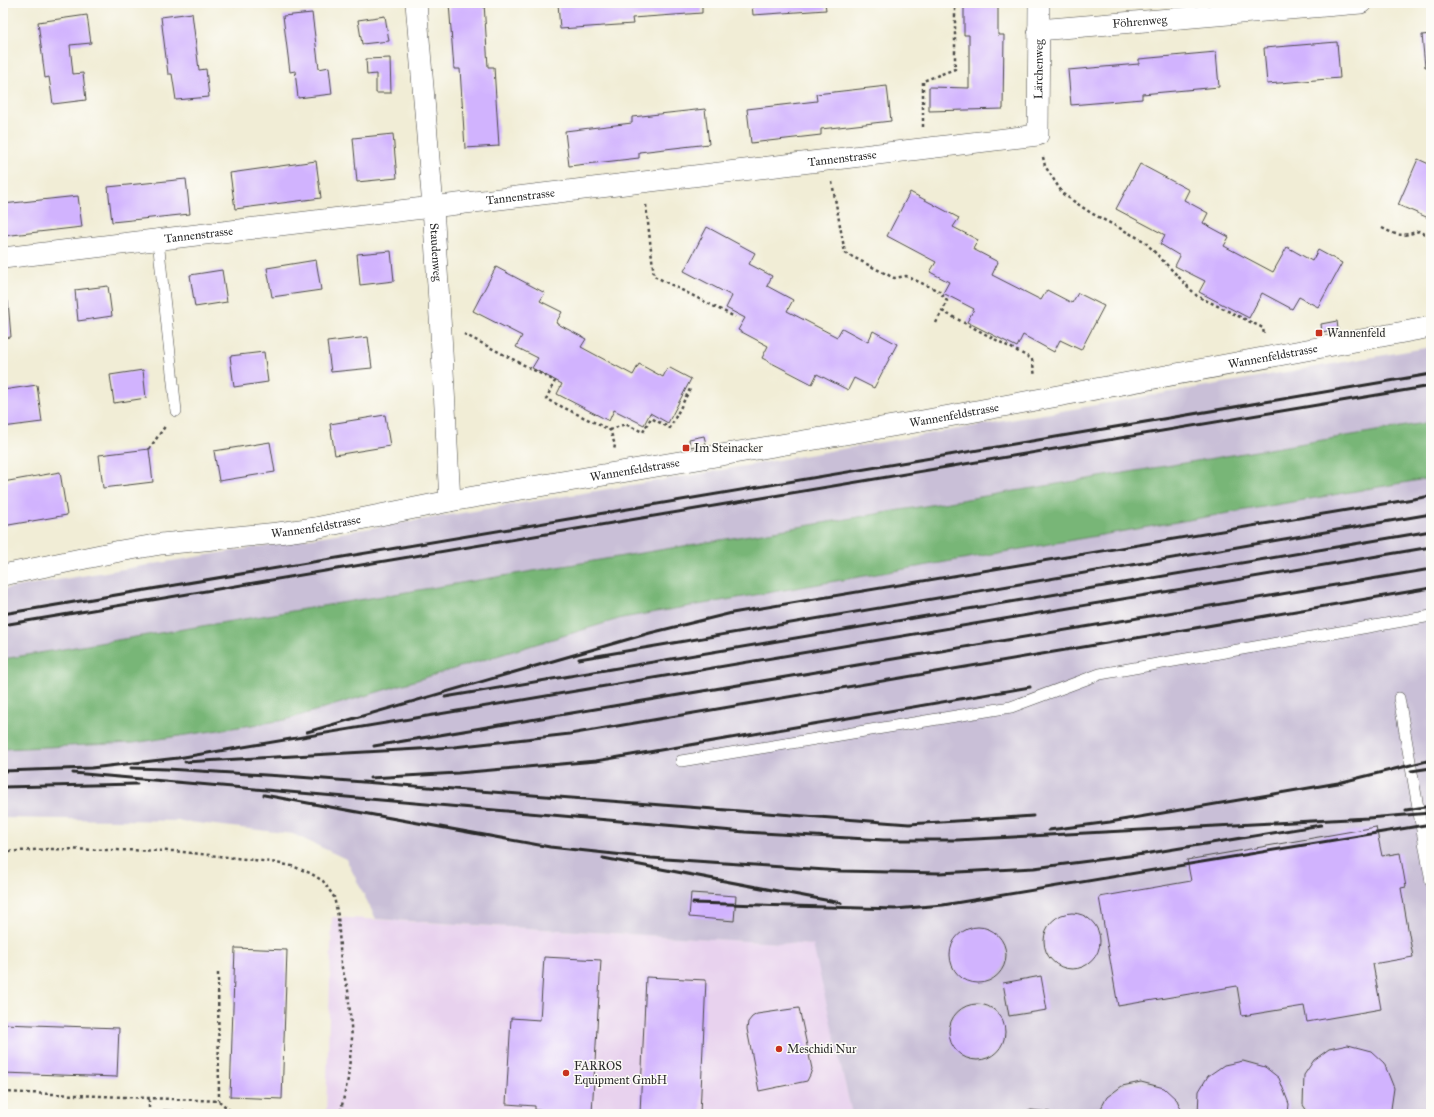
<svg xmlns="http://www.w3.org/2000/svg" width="1434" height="1117" font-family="'IM FELL Great Primer',serif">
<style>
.built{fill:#e8d2ee}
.industrial{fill:#c9bfd7}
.forest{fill:#78b677;stroke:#527051}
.building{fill:#d1b3fe}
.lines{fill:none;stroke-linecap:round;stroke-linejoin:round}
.lane-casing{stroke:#494845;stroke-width:12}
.street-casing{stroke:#494845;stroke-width:22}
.path{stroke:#494845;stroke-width:2.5;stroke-dasharray:3 3;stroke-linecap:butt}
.lane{stroke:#fff;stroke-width:11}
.street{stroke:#fff;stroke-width:21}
.rail{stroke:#2b2b2b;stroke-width:3}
.poi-dot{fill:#c8321e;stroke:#fdfcf7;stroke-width:1.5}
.labels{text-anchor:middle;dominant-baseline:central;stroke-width:3;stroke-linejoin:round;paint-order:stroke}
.street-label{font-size:12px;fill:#2b2b2b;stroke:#fdfcf7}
.poi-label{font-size:12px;fill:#2b2b2b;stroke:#fdfcf7;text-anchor:start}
</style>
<rect width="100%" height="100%" fill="#fdfcf7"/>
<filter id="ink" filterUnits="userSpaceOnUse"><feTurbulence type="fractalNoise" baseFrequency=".025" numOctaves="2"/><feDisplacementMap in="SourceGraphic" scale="8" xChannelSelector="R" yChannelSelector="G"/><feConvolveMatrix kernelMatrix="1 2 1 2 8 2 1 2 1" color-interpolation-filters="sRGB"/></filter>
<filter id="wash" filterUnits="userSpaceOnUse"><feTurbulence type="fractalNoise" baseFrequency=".012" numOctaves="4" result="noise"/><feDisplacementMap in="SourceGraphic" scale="16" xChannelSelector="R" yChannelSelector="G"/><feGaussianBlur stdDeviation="0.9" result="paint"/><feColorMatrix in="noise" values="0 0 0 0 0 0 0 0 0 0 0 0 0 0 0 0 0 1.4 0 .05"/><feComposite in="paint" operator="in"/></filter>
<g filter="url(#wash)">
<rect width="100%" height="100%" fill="#f1edd6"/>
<polygon class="built" points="332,917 814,945 852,1114 326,1114"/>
<g class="industrial">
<polygon points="1431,347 1431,422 3,659 3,589 704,473"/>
<polygon points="1431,478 1431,1114 852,1114 813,945 376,919 346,859 293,834 180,821 3,818 3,749 133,743 285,720 622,618"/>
</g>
<polygon class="forest" points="1431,422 1431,478 622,618 285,720 133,743 3,749 3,659"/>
<g id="blocks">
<g class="building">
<polygon points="449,3 484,3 488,67 494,67 499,146 465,148 460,69 454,69"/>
<polygon points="558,3 702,3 702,13 632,18 633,24 560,29"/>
<polygon points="752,3 825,3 826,10 753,15"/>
<polygon points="964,3 998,3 998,35 1004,35 1003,109 929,111 929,87 969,88 969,35 964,35"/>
<polygon points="192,13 199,70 206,69 209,97 176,100 172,74 168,74 161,17"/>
<polygon points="312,13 319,69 329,67 332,94 298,98 295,71 290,72 283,16"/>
<polygon points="87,15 91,43 70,45 73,74 83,73 86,100 53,104 49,77 45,78 38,22"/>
<polygon points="385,16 389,41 362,44 358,20"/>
<polygon points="1431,34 1431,66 1425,67 1422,35"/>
<polygon points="1337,42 1340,78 1267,84 1264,48"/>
<polygon points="1216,52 1219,87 1142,94 1142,99 1071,105 1068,70 1139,64 1139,59"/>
<polygon points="390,58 391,93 376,93 376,74 367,75 366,59"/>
<polygon points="887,86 891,121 821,129 821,135 751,143 747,109 817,101 816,94"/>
<polygon points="705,109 709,144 639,152 639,158 569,166 565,131 632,123 632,117"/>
<polygon points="393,134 397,178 357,182 353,138"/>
<polygon points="1418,159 1431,165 1431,219 1398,205"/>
<polygon points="316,161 321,198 235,209 230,173"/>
<polygon points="1140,164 1189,190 1184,200 1208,213 1203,223 1229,237 1224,246 1273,272 1287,247 1312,261 1318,250 1342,263 1318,307 1299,297 1292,309 1262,293 1249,318 1199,292 1205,281 1175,266 1180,256 1160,244 1165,235 1116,209"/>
<polygon points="186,179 190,214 112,222 108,187"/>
<polygon points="910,192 959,218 953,227 978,240 973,249 998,262 992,275 1041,300 1047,290 1072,303 1078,293 1104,306 1081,350 1060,340 1054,352 1023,335 1017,347 967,322 974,309 943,293 949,282 930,272 936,262 887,236"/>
<polygon points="78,196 82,227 3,236 3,204"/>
<polygon points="707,227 755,253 749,264 772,276 767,286 793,300 787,311 837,337 842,328 868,342 873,331 897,344 874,388 854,378 848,390 817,374 812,384 762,358 768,346 738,330 745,318 726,308 732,296 684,271"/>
<polygon points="391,251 394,281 360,285 357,254"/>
<polygon points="316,260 321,290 272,297 267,268"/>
<polygon points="496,267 545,293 540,301 562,312 556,323 586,339 581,347 633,375 639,364 663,377 668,367 691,379 668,423 650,413 644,425 614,410 609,421 557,394 562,384 532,368 538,358 516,347 522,336 473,311"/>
<polygon points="222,270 227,302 195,307 190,275"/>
<polygon points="108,286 112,316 78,321 75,290"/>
<polygon points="8,301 11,337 3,338 3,302"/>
<polygon points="1337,321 1338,329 1322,332 1321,324"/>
<polygon points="368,337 372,368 331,372 327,342"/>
<polygon points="264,352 268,382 234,387 230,356"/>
<polygon points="143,370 146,398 114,403 110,375"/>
<polygon points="37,385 42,422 3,427 3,390"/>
<polygon points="385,415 390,446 335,455 330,424"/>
<polygon points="704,436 706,444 690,447 689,439"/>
<polygon points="270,442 275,472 219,481 214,451"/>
<polygon points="149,449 153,482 103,488 99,455"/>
<polygon points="60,472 67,515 3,526 3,482"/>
<polygon points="1376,827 1382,856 1400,853 1406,887 1401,888 1413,957 1373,964 1381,1009 1307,1022 1304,1006 1242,1016 1237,986 1118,1006 1099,897 1191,881 1187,860"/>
<polygon points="691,893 736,896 734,921 689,917"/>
<circle cx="1072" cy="941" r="28"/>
<circle cx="978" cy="955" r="28"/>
<polygon points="235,948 287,950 282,1099 230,1097"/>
<polygon points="544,957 601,960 592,1113 535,1110 535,1106 506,1104 511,1018 540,1020"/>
<polygon points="1041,976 1047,1010 1009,1016 1003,983"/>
<polygon points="646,977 706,980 700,1114 640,1114"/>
<circle cx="977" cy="1032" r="28"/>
<polygon points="799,1008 812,1069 810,1075 807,1081 759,1091 747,1029 748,1022 752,1017 757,1014"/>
<polygon points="3,1024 119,1028 117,1077 3,1073"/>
<polygon points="1348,1045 1371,1051 1384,1063 1394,1088 1391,1109 1388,1114 1309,1114 1303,1105 1304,1075 1314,1060 1329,1049"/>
<polygon points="1243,1061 1265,1067 1279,1078 1289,1104 1288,1114 1198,1114 1199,1091 1208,1076 1224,1065"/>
<polygon points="1141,1082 1164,1088 1177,1100 1183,1114 1098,1114 1107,1097 1122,1086"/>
<polygon points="163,1110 214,1112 214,1114 163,1114"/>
<polygon points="1031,1110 1050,1112 1052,1114 1022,1114"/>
</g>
</g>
</g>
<g filter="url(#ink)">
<use href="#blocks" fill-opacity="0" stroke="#494845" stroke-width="1"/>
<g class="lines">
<defs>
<g id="lane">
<polyline points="158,240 176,411"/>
<polyline points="1399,698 1431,882"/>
<polyline points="681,761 1011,707 1100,674 1431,616"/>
</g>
<g id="street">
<path id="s1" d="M 416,3 L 433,207 L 441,333 L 450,501"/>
<path id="s2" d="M 1038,30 L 1361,3"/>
<path id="s3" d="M 3,258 L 1038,135 L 1039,3"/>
<path id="s4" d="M 3,575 L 120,551 L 161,544 L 278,533 L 315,528 L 450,501 L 922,421 L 1431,327"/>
</g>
</defs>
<use href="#lane" class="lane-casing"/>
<use href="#street" class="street-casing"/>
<g class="path">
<polyline points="923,127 923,81 955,69 955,3"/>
<polyline points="1043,157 1045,166 1063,194 1091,213 1144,241 1197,296 1263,328 1264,335"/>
<polyline points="832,182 845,253 894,278 906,276 939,291 947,301 936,323"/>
<polyline points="646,205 654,276 735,317"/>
<path d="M 1382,228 C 1398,236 1401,237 1419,231 L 1431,237"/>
<polyline points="942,311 1032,359 1035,376"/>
<polyline points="464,334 555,381 546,399 610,430 615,445 614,450"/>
<polyline points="610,430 625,424 643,432 651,418 670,428 690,389 691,389"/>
<polyline points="149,449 166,425"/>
<polyline points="3,852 49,849 174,851 271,862 292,866 310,873 323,881 334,897 338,916 341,964 348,990 352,1038 348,1079 340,1114"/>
<polyline points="218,973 219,1101"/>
<polyline points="3,1092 219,1101 234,1114"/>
<polyline points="149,1114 149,1098"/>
</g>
<use href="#lane" class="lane"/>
<use href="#street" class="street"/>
<g class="rail">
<polyline points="3,614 1431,374"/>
<polyline points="3,625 1431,386"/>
<polyline points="579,659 1431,514"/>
<polyline points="445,697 1431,531"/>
<polyline points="307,732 650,633 732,613 1431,496"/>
<polyline points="374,746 1431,569"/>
<polyline points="185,762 454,747 570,734 1431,588"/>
<polyline points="131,768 167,769 298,777 909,824 1033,816"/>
<polyline points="3,771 91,768 178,758 1431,547"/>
<polyline points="1411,771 1431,768"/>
<polyline points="73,773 745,832 884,840 957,840 1368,818 1431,813"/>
<polyline points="370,778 458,773 596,761 1030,687"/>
<polyline points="3,787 137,784"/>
<polyline points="264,795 550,847 651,858 840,871 940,873 1034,868 1144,854 1321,825"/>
<polyline points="1406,810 1431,806"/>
<polyline points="1049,830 1110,822 1338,783 1431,760"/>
<polyline points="603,858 841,903"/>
<polyline points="693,903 895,909 943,905 1431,824"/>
</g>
</g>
</g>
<g class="poi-dot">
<rect x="1315" y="329" width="8" height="8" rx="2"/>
<rect x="682" y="444" width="8" height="8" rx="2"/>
<circle cx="779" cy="1049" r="4"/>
<circle cx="566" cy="1073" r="4"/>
</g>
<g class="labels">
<g class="street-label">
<text stroke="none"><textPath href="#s2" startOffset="102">Föhrenweg</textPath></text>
<text stroke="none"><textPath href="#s3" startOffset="1108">Lärchenweg</textPath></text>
<text stroke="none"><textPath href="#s3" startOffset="845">Tannenstrasse</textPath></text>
<text stroke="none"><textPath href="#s3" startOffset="521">Tannenstrasse</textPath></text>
<text stroke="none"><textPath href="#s3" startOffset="197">Tannenstrasse</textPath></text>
<text stroke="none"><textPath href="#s1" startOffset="250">Staudenweg</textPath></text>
<text stroke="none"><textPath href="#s4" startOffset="1289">Wannenfeldstrasse</textPath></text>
<text stroke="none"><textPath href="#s4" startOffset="965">Wannenfeldstrasse</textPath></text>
<text stroke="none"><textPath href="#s4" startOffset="641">Wannenfeldstrasse</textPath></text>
<text stroke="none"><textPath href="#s4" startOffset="317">Wannenfeldstrasse</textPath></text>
</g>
<g class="poi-label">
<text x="1327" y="333">Wannenfeld</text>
<text x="694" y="448">Im Steinacker</text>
<text x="787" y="1049">Meschidi Nur</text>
<text x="574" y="1066">FARROS<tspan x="574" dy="14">Equipment GmbH</tspan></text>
</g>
</g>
<rect width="1434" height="1117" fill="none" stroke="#fdfcf7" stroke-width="16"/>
</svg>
